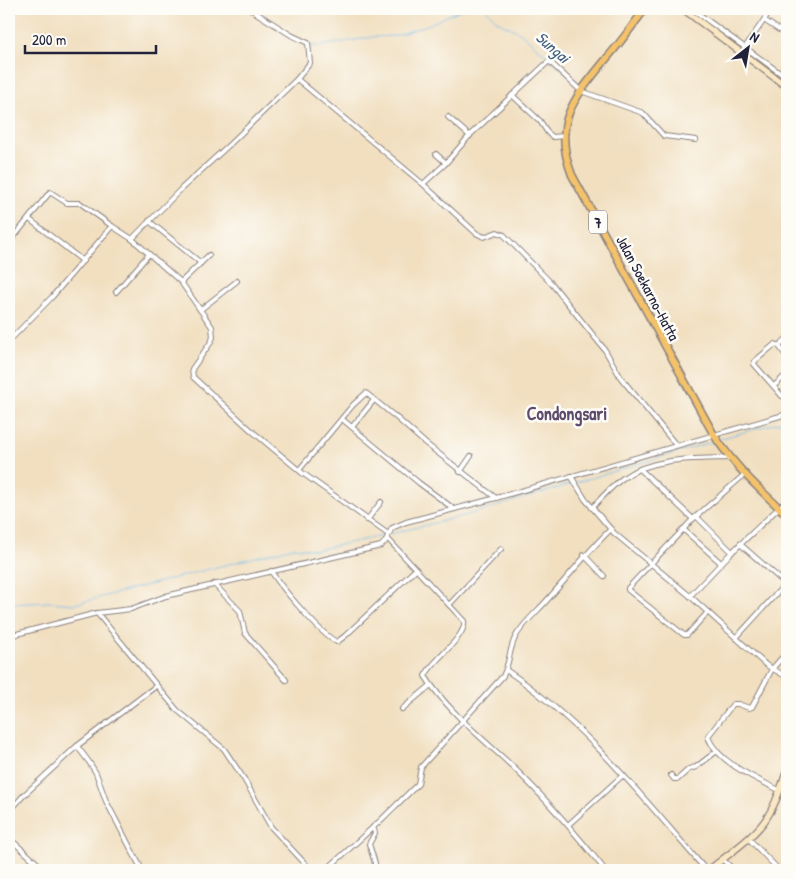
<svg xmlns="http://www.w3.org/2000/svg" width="796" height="879" font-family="'Patrick Hand',sans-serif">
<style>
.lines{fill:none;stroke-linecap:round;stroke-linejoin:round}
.stream{stroke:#6eb8e7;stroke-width:1}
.minor-casing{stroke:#8a807e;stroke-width:6}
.secondary-casing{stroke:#8a807e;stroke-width:8}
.trunk-casing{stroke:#8a807e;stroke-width:9}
.minor{stroke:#fff;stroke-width:4}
.secondary{stroke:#fae7c3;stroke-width:5.5}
.trunk{stroke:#f3c26a;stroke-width:6}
.labels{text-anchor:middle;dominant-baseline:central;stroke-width:5;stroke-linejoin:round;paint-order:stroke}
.shield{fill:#fdfcf7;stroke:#646373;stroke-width:1}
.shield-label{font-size:14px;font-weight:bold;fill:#22223b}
.street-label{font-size:15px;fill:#22223b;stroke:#fdfcf7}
.water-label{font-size:16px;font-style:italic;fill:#405e80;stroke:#fdfcf7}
.quarter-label{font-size:18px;font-weight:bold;fill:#5e4c6d;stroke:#fdfcf7}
</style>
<rect width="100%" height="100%" fill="#fdfcf7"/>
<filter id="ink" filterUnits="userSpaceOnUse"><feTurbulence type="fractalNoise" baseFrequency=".02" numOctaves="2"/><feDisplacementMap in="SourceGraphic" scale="10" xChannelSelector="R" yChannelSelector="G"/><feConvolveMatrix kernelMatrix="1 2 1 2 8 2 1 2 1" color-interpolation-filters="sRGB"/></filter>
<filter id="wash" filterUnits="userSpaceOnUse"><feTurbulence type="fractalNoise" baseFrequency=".0096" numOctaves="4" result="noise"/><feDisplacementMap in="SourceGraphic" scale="20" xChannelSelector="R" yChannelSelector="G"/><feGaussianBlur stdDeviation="1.12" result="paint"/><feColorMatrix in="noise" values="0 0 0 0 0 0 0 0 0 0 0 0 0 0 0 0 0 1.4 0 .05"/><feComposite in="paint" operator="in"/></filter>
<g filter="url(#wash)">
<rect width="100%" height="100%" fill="#f1dfc0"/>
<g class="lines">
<g class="stream">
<polyline points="486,9 497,21 521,33 581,86"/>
<polyline points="310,46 320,46 373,37 395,36 430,24 462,9"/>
<polyline points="719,439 787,420"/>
<polyline points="390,534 471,514 715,441"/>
<polyline points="9,604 50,602 75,604 294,547 316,550 386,535"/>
</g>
</g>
</g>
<g filter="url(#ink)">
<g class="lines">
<defs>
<g id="minor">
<polyline points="692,9 787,78"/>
<polyline points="764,20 779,30 787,31"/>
<polyline points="742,52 766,17"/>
<polyline points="297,79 423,184 476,233 484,237 497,232 504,235 552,284 605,350 621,378 676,445"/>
<polyline points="512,95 540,121 548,133 553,137 564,136"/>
<polyline points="448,117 470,136"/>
<polyline points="436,154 446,163"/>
<polyline points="423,184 445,164 471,134 549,61 581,91 643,113 664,136 696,140"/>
<polyline points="29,219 83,261"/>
<polyline points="149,221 201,263"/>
<polyline points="132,239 182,188 230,144 297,79 310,63 308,43 291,35 250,9"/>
<polyline points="9,243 50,192 67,203 80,203 112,226"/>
<polyline points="181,282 209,255"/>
<polyline points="116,292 149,254"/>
<polyline points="200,310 237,281"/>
<polyline points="787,338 779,346 775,344 755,361 754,364 782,396 784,397 787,393"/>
<polyline points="9,341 52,297 112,226 132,239 181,282 212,327 213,337 211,342 192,369 193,377 252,431 301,472 388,534"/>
<polyline points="779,346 787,357"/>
<polyline points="774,386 787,374"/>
<polyline points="342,419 419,483 454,509"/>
<polyline points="352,427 374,400"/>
<polyline points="640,469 693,519"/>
<polyline points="299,470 353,405 366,393 398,419 425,443 496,498"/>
<polyline points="460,472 471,456"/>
<polyline points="571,476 585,499 614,533 690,596 766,665 787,677"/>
<path d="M 592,508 C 602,497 612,486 623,478 C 652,457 696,459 729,458"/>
<polyline points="696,516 732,552"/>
<polyline points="367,520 381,502"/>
<polyline points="683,529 721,563"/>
<path d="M 387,538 L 464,621 C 467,637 432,660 425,676 C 449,713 485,740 516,770 C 548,801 577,835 605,870"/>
<polyline points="740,544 787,585"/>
<polyline points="584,555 604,576"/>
<path d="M 271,571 C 281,587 321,635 337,642 L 345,636 L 416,569"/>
<polyline points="214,584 240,611 245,633 286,680"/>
<polyline points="690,596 730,554 787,500"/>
<polyline points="449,605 501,549"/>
<polyline points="708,612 687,635 684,635 628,590 628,588 693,519 744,475"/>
<polyline points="97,613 177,710 224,749 244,779 271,827 311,870"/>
<polyline points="9,636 97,613 131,609 166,596 381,546 385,542 392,528 406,522 496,498 787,414"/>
<polyline points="736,638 787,582"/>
<path d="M 506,670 C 585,723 644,799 706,870"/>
<polyline points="402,709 431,685"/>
<polyline points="671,775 674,779 678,779 689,769 696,767 717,751"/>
<path d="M 779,790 C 757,779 718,763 708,737 L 709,735 L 733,704 L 738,704 L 749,708 L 752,707 L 772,669 L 787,652"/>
<polyline points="9,812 23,796 77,746"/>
<polyline points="568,825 623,775"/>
<polyline points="9,838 45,870"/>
<polyline points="748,838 779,870"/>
<polyline points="722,859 734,870"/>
<polyline points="142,870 106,801 96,773 89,762 77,746 156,686"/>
<path d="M 326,870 L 380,821 L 418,784 L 421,767 L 503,676 C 510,663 509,648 516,636 C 524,622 539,610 549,598 C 570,575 588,551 611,529"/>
<polyline points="373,870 375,863 369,844 375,833 373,827"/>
</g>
<g id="secondary">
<polyline points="683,9 787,87"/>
<path d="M 709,870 C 727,855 758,835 769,814 C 777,801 782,785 787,770"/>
</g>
<path id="trunk" d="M 645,9 C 633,25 621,42 607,58 C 575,98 551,121 572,175 L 714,435 C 734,466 760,490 787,515"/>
</defs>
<use href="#minor" class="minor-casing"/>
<use href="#secondary" class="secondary-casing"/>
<use href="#trunk" class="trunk-casing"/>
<use href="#minor" class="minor"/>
<use href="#secondary" class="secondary"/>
<use href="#trunk" class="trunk"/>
</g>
</g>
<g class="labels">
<rect class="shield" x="589" y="210.5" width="18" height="23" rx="4"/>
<g class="shield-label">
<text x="598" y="222">7</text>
</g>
<g class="street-label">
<text transform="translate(648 288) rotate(62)">Jalan Soekarno-Hatta</text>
</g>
<g class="water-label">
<text transform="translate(553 47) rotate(41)">Sungai</text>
</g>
<g class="quarter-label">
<text x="567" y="413">Condongsari</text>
</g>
</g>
<rect width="796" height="879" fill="none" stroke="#fdfcf7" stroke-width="30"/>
<g transform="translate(748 48) rotate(31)" stroke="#fdfcf7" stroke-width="4" paint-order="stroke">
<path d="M0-4L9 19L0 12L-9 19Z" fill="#22223b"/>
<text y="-8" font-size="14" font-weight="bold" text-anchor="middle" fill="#22223b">N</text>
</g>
<path d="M25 45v8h131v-8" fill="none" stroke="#22223b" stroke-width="2.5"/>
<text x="32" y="45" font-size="15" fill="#22223b" stroke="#fdfcf7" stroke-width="4" paint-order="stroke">200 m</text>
</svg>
